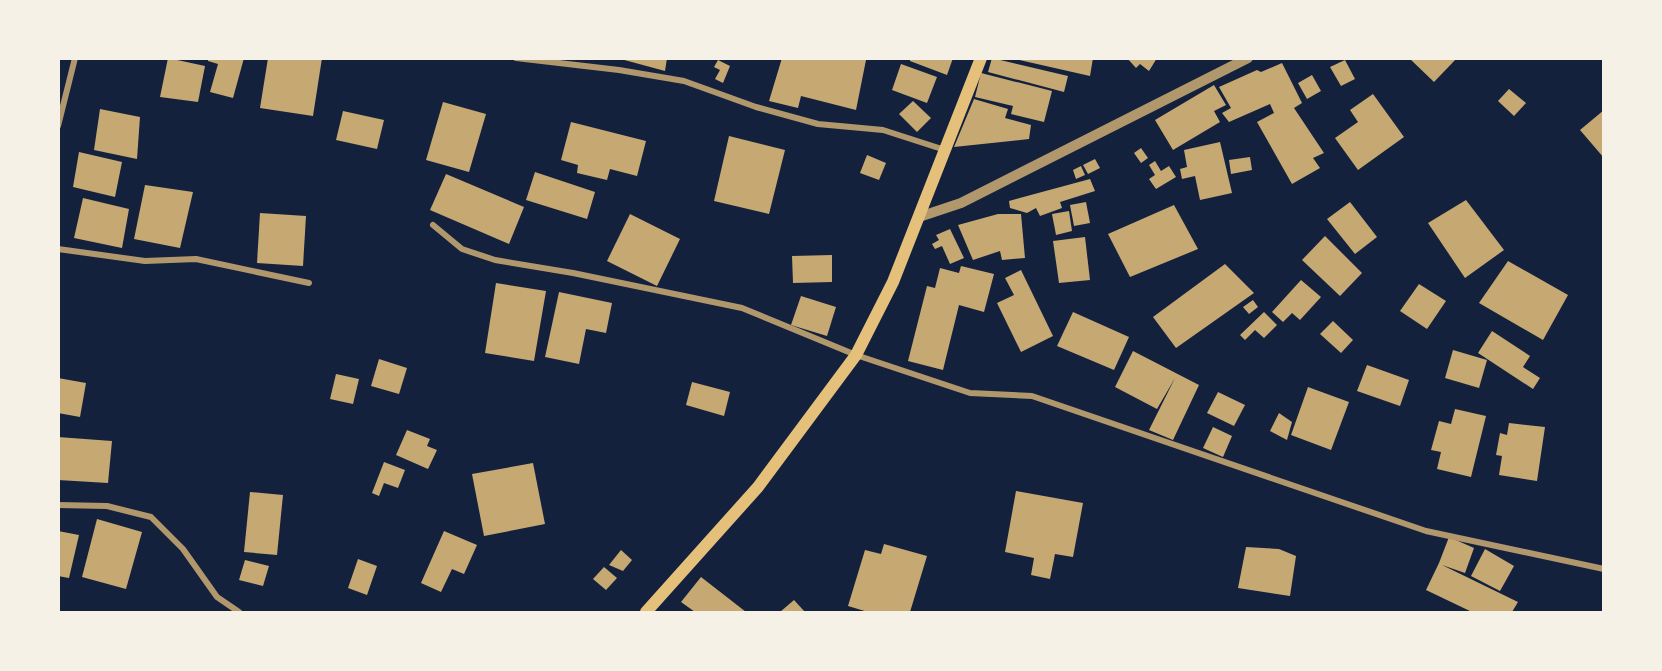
<svg xmlns="http://www.w3.org/2000/svg" width="1662" height="671" font-family="'Fira Sans Condensed',sans-serif">
<style>
.building{fill:#c6a872}
.lines{fill:none;stroke-linecap:round;stroke-linejoin:round}
.minor{stroke:#b1986c;stroke-width:6}
.tertiary{stroke:#b1986c;stroke-width:10}
.secondary{stroke:#e5c07b;stroke-width:12}
</style>
<rect width="100%" height="100%" fill="#14213d"/>
<g class="building">
<polygon points="168,58 205,66 198,102 160,97"/>
<polygon points="208,58 244,58 233,98 210,92 218,64 208,61"/>
<polygon points="268,58 322,58 313,116 260,108"/>
<polygon points="617,58 667,58 665,71"/>
<polygon points="782,58 866,60 856,110 801,96 798,108 769,101"/>
<polygon points="910,58 953,58 947,75 910,61"/>
<polygon points="992,58 1068,76 1064,92 988,72"/>
<polygon points="1011,58 1093,58 1090,76"/>
<polygon points="1127,58 1157,58 1149,71 1140,64 1136,68"/>
<polygon points="1409,58 1457,58 1434,82"/>
<polygon points="718,60 730,66 723,83 715,79 720,70 714,67"/>
<polygon points="1345,60 1355,79 1341,86 1330,67"/>
<polygon points="1282,63 1302,103 1294,108 1324,153 1313,158 1320,168 1292,184 1257,122 1274,113 1270,104 1229,122 1222,113 1231,108 1219,87 1257,70 1261,72"/>
<polygon points="901,64 937,77 927,103 892,90"/>
<polygon points="981,73 1052,91 1044,122 1011,114 1013,106 975,97"/>
<polygon points="1312,75 1321,91 1307,99 1298,83"/>
<polygon points="1214,85 1226,105 1214,111 1220,122 1173,150 1155,120"/>
<polygon points="1509,89 1526,103 1514,116 1498,101"/>
<polygon points="1373,94 1404,137 1358,170 1335,138 1358,122 1350,110"/>
<polygon points="974,99 1008,109 1005,118 1031,125 1029,139 954,147"/>
<polygon points="913,101 931,118 917,132 899,114"/>
<polygon points="443,102 486,114 469,172 426,160"/>
<polygon points="100,109 140,117 137,159 94,150"/>
<polygon points="1604,110 1604,158 1580,130"/>
<polygon points="343,111 384,120 377,149 336,140"/>
<polygon points="571,122 646,141 637,176 610,169 607,180 577,173 578,165 561,160"/>
<polygon points="729,136 785,150 769,214 714,201"/>
<polygon points="1220,142 1232,193 1200,200 1195,176 1182,179 1180,169 1187,167 1184,150"/>
<polygon points="1141,148 1148,158 1141,163 1134,153"/>
<polygon points="79,152 122,162 115,197 73,187"/>
<polygon points="867,155 886,163 879,180 860,173"/>
<polygon points="1250,157 1252,170 1231,174 1229,160"/>
<polygon points="1095,159 1100,168 1088,174 1083,165"/>
<polygon points="1155,161 1161,171 1169,166 1176,177 1156,189 1149,179 1155,175 1149,165"/>
<polygon points="1081,166 1085,175 1076,179 1073,170"/>
<polygon points="535,172 595,192 587,219 526,200"/>
<polygon points="446,174 524,207 509,244 430,210"/>
<polygon points="1090,179 1095,191 1060,202 1062,208 1040,216 1036,208 1027,213 1010,208 1009,201"/>
<polygon points="145,185 193,192 180,248 134,239"/>
<polygon points="83,198 129,209 122,248 74,238"/>
<polygon points="1466,200 1504,250 1465,278 1428,223"/>
<polygon points="1086,202 1090,223 1074,226 1070,205"/>
<polygon points="1350,202 1377,237 1355,254 1327,219"/>
<polygon points="1174,205 1198,249 1130,277 1108,234"/>
<polygon points="1069,211 1072,231 1056,235 1052,214"/>
<polygon points="260,213 306,216 303,266 257,263"/>
<polygon points="630,214 680,239 657,286 607,261"/>
<polygon points="998,214 1021,214 1025,258 1002,260 1000,251 973,260 958,225"/>
<polygon points="950,229 964,258 950,264 942,246 935,249 932,244 939,240 936,235"/>
<polygon points="1325,236 1362,273 1340,296 1302,260"/>
<polygon points="1085,237 1090,280 1059,283 1053,241"/>
<polygon points="832,255 832,282 793,283 792,256"/>
<polygon points="1508,261 1568,295 1543,340 1479,303"/>
<polygon points="1225,264 1254,293 1176,348 1153,317"/>
<polygon points="961,266 994,274 984,312 959,305 943,370 908,361 927,286 935,288 940,268 959,273"/>
<polygon points="1021,270 1053,336 1021,352 997,303 1014,295 1005,278"/>
<polygon points="1301,280 1321,297 1300,320 1292,313 1283,322 1272,312"/>
<polygon points="496,283 546,291 534,361 485,353"/>
<polygon points="1419,284 1446,301 1427,329 1400,311"/>
<polygon points="559,292 612,303 606,333 586,329 579,364 545,357"/>
<polygon points="801,296 836,307 827,336 791,325"/>
<polygon points="1253,300 1258,307 1249,314 1243,307"/>
<polygon points="1073,312 1129,337 1114,370 1057,346"/>
<polygon points="1264,312 1277,325 1264,338 1255,330 1245,340 1240,335"/>
<polygon points="1333,321 1353,340 1341,353 1320,334"/>
<polygon points="1492,331 1530,356 1523,367 1540,378 1533,389 1478,353"/>
<polygon points="1453,350 1487,360 1479,388 1445,378"/>
<polygon points="1133,351 1199,385 1173,440 1149,430 1175,378 1157,409 1115,387"/>
<polygon points="379,359 407,368 399,394 371,386"/>
<polygon points="1367,365 1409,380 1400,406 1357,391"/>
<polygon points="336,374 359,379 353,404 330,399"/>
<polygon points="58,378 86,383 80,417 58,413"/>
<polygon points="692,382 730,392 724,416 686,405"/>
<polygon points="1308,387 1349,402 1331,450 1291,435"/>
<polygon points="1218,392 1245,405 1234,426 1207,413"/>
<polygon points="1455,409 1486,416 1471,477 1437,469 1441,452 1431,450 1439,421 1451,424"/>
<polygon points="1279,413 1292,422 1287,440 1270,431"/>
<polygon points="1509,423 1545,427 1537,481 1499,475 1502,456 1496,455 1500,433 1507,435"/>
<polygon points="1213,427 1232,436 1223,457 1203,448"/>
<polygon points="407,430 430,439 427,446 437,450 428,469 396,455"/>
<polygon points="58,437 112,441 108,483 58,480"/>
<polygon points="384,462 405,470 398,488 384,483 379,496 372,493"/>
<polygon points="533,463 545,524 484,536 472,474"/>
<polygon points="1016,491 1083,503 1073,557 1055,554 1050,579 1031,575 1034,558 1005,552"/>
<polygon points="250,492 283,495 277,555 244,552"/>
<polygon points="97,519 142,532 126,589 82,577"/>
<polygon points="58,531 79,535 69,578 58,576"/>
<polygon points="444,531 477,545 464,574 452,569 441,592 421,583"/>
<polygon points="1449,537 1474,548 1465,573 1442,565 1518,602 1512,612 1472,612 1426,590 1439,563"/>
<polygon points="884,544 927,556 910,612 868,612 848,606 865,550 881,554"/>
<polygon points="1246,547 1279,549 1296,556 1290,596 1238,588"/>
<polygon points="1485,549 1514,566 1500,591 1471,576"/>
<polygon points="621,550 632,560 623,571 609,565"/>
<polygon points="358,559 377,566 367,595 348,588"/>
<polygon points="245,560 269,566 263,586 239,580"/>
<polygon points="604,567 617,578 606,590 593,579"/>
<polygon points="701,577 746,612 695,612 681,602"/>
<polygon points="794,600 805,612 780,612"/>
</g>
<g class="lines">
<g class="minor">
<polyline points="516,58 619,70 684,81 756,107 818,124 883,130 945,150"/>
<polyline points="58,126 75,58"/>
<polyline points="433,225 462,249 495,260 573,273 742,308 856,355 970,393 1032,396 1426,531 1604,569"/>
<polyline points="58,249 145,261 196,259 309,283"/>
<polyline points="58,505 107,506 151,517 183,549 217,597 239,612"/>
</g>
<polyline class="tertiary" points="919,217 961,203 1248,58"/>
<polyline class="secondary" points="646,612 758,487 856,355 893,282 981,58"/>
</g>
<rect width="1662" height="671" fill="none" stroke="#f6f1e7" stroke-width="120"/>
</svg>
